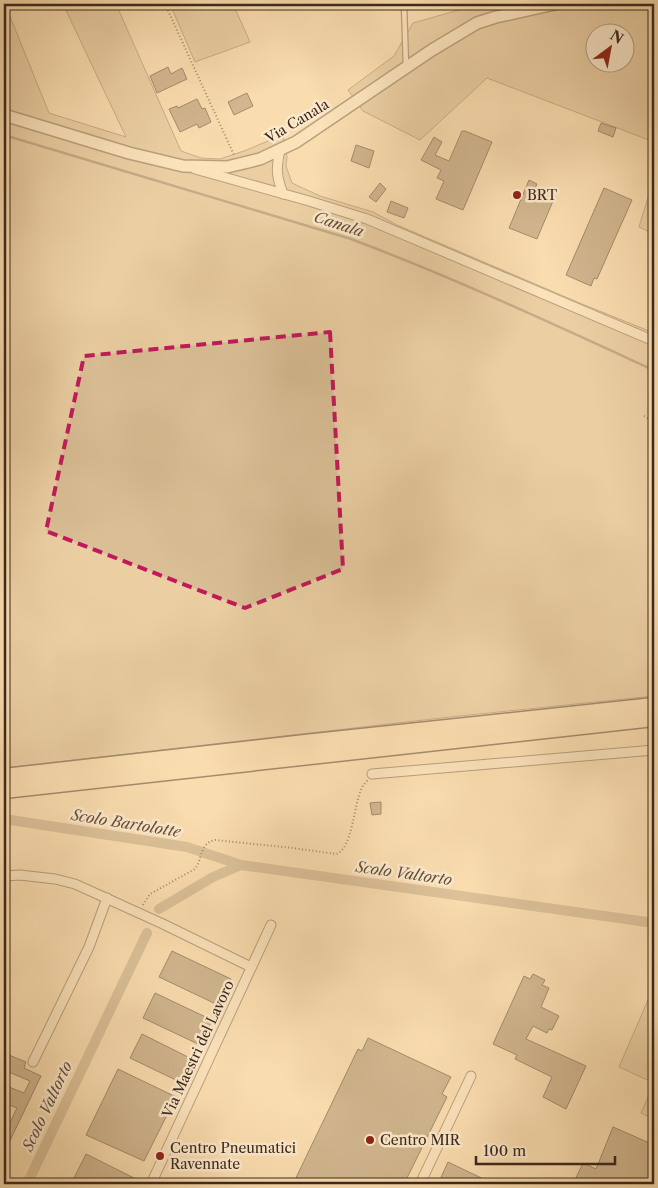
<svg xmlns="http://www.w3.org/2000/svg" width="658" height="1188" font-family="'Libre Caslon Text',serif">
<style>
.green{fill:#dabf96;stroke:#8b745a;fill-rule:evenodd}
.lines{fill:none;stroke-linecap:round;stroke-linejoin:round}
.stream{stroke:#877158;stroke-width:2.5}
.canal{stroke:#b9a07e;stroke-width:10}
.building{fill:#9f8769;stroke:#3c2a1e}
.service-casing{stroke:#6c5742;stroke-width:7}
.minor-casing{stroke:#6c5742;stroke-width:11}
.tertiary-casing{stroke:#6c5742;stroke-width:14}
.motorway-casing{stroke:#3c2a1e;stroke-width:19}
.path{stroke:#3c2a1e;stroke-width:2;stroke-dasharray:1 2.5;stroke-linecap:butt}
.service{stroke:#fce9cb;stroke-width:4.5}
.minor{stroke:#fce9cb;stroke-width:9}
.tertiary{stroke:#fce9cb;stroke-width:11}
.motorway{stroke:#faddaf;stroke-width:16}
.marked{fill:none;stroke:#c2185b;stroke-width:4;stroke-dasharray:10 6;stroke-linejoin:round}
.poi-dot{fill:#8f2418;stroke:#fce9cb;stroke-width:2}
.labels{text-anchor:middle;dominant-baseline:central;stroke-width:5;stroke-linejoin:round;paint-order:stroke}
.street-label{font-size:14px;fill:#3c2a1e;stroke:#fce9cb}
.poi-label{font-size:14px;fill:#3c2a1e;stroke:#fce9cb;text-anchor:start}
.water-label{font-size:15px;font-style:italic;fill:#624d3b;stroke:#fce9cb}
</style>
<rect width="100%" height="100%" fill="#faddaf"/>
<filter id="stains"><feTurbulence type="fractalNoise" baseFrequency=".004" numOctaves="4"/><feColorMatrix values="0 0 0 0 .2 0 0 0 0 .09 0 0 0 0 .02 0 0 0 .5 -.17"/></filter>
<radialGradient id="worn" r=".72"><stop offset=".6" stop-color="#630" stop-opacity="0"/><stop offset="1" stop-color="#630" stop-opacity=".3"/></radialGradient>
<g class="green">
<polygon points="4,4 5,4 49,113 126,137 63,4 116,4 181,151 201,158 220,159 244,151 268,141 282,129 287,157 286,166 292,183 320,196 373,212 397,225 582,304 654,333 654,696 450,717 4,768"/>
<polygon points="170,4 233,4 250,42 195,62"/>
<path d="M 480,4 L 654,4 L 654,142 L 487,78 L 420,140 L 363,111 L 348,90 L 394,56 L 413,23 ZM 596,32 L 626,32 L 626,62 L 596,62 Z"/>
<polygon points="654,178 654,234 639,227"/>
<polygon points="654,986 654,1083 619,1067"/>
<polygon points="654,1084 654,1119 641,1113"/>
</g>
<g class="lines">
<path class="stream" d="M 4,135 L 351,239 C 452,277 551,323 649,368 L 654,369"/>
<g class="canal">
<polyline points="4,819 187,847 241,865"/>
<polyline points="159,909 213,877 241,865 654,923"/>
<polyline points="27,1184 147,933"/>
</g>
</g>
<g class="building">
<polygon points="168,67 171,74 182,68 187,79 157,93 150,76"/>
<polygon points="247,93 253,106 234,115 228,102"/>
<polygon points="197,99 202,109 205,108 211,122 199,128 197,124 180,132 169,109 177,106 178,108"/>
<polygon points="601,123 616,128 613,137 598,131"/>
<polygon points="462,131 465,131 492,142 463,210 436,199 444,181 437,178 441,170 421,160 434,137 442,142 435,155 449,161"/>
<polygon points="356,145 374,151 369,168 351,161"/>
<polygon points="529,180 537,184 533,193 553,201 537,239 509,228"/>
<polygon points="380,183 386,189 376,202 369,197"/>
<polygon points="604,188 632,200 597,279 594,278 591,286 566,275"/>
<polygon points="391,201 408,208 404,218 387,212"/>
<polygon points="381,802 381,814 372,815 370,803"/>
<polygon points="172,951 231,979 218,1005 159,977"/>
<polygon points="533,974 545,980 542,985 549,988 541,1007 559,1016 552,1030 549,1029 547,1033 533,1026 526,1039 586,1066 566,1109 543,1097 552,1077 515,1059 517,1055 493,1044 524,976 530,979"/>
<polygon points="155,993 212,1020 200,1045 143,1018"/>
<polygon points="142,1034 192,1059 180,1082 130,1058"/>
<polygon points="368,1038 451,1077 442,1094 447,1097 404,1184 293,1184 358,1049 362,1051"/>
<polygon points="4,1053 26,1062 24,1068 41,1076 4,1153 4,1135 17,1108 4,1103 4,1085 24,1093 30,1081 4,1070"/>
<polygon points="118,1069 176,1097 144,1161 86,1135"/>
<polygon points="613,1127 654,1145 654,1173 650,1184 573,1184 583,1163 596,1169"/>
<polygon points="86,1154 136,1179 134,1184 71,1184"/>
<polygon points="448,1162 494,1184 438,1184"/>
</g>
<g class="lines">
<defs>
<polyline id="service" points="404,4 406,67"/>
<g id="minor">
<path d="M 280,149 C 276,169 276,175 283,194"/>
<polyline points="195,169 309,201 367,219 654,341"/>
<polyline points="372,774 654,750"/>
<polyline points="4,876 20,875 55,879 75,884 163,924 251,967"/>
<polyline points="33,1062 89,947 107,898"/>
<polyline points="546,1183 547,1184"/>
<polyline points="151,1184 271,925"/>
<polyline points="420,1184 471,1076"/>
</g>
<polyline id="tertiary" points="4,115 129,153 183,166 227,167 260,159 296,142 432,50 477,23 496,17 555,4"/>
<g id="motorway">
<polyline points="4,777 305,743 654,706"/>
<polyline points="4,790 654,718"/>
</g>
</defs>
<use href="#service" class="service-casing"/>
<use href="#minor" class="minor-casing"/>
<use href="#tertiary" class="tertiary-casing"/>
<use href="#motorway" class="motorway-casing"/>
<g class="path">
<polyline points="165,4 234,155"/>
<polyline points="644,416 654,421"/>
<path d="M 143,905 L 150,894 L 195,869 C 203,858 199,844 215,840 L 293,848 L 336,854 C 352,850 354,805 361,790 C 362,786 365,783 368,780"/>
</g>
<use href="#service" class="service"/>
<use href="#minor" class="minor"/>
<use href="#tertiary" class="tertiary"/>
<use href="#motorway" class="motorway"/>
</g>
<path d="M0 0H658V1188H0ZM 330,332 L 343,569 L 245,608 L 46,531 L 84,356 Z" fill="#faddaf" fill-opacity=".55" fill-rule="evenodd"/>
<path class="marked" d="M 330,332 L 343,569 L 245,608 L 46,531 L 84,356 Z"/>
<g class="poi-dot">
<circle cx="517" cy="195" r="5"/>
<circle cx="370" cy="1140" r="5"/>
<circle cx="160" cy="1156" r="5"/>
</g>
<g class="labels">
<g class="street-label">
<text transform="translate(297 121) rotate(-31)">Via Canala</text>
<text transform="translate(198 1049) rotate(-65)">Via Maestri del Lavoro</text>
</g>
<g class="poi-label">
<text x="527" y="195">BRT</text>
<text x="380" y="1140">Centro MIR</text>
<text x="170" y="1148">Centro Pneumatici<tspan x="170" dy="16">Ravennate</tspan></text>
</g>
<g class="water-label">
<text transform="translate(339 224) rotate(18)">Canala</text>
<text transform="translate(126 823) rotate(9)">Scolo Bartolotte</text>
<text transform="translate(404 873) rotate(8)">Scolo Valtorto</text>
<text transform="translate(47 1106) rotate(-65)">Scolo Valtorto</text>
</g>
</g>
<rect width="658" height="1188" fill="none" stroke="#faddaf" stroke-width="20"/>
<rect x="5" y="5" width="648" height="1178" fill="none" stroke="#3c2a1e" stroke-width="2.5"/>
<rect x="10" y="10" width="638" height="1168" fill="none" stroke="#3c2a1e"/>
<g transform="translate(610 48) rotate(32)"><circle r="24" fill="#fce9cb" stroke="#af9d86"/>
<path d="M0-4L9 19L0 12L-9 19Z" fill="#8f2418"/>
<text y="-8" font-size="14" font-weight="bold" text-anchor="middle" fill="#3c2a1e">N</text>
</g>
<path d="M476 1156v8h139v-8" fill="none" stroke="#3c2a1e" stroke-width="2.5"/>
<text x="483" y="1156" font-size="15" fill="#3c2a1e" stroke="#fce9cb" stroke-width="4" paint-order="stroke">100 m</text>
<rect width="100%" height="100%" filter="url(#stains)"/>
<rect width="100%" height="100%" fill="url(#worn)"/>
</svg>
